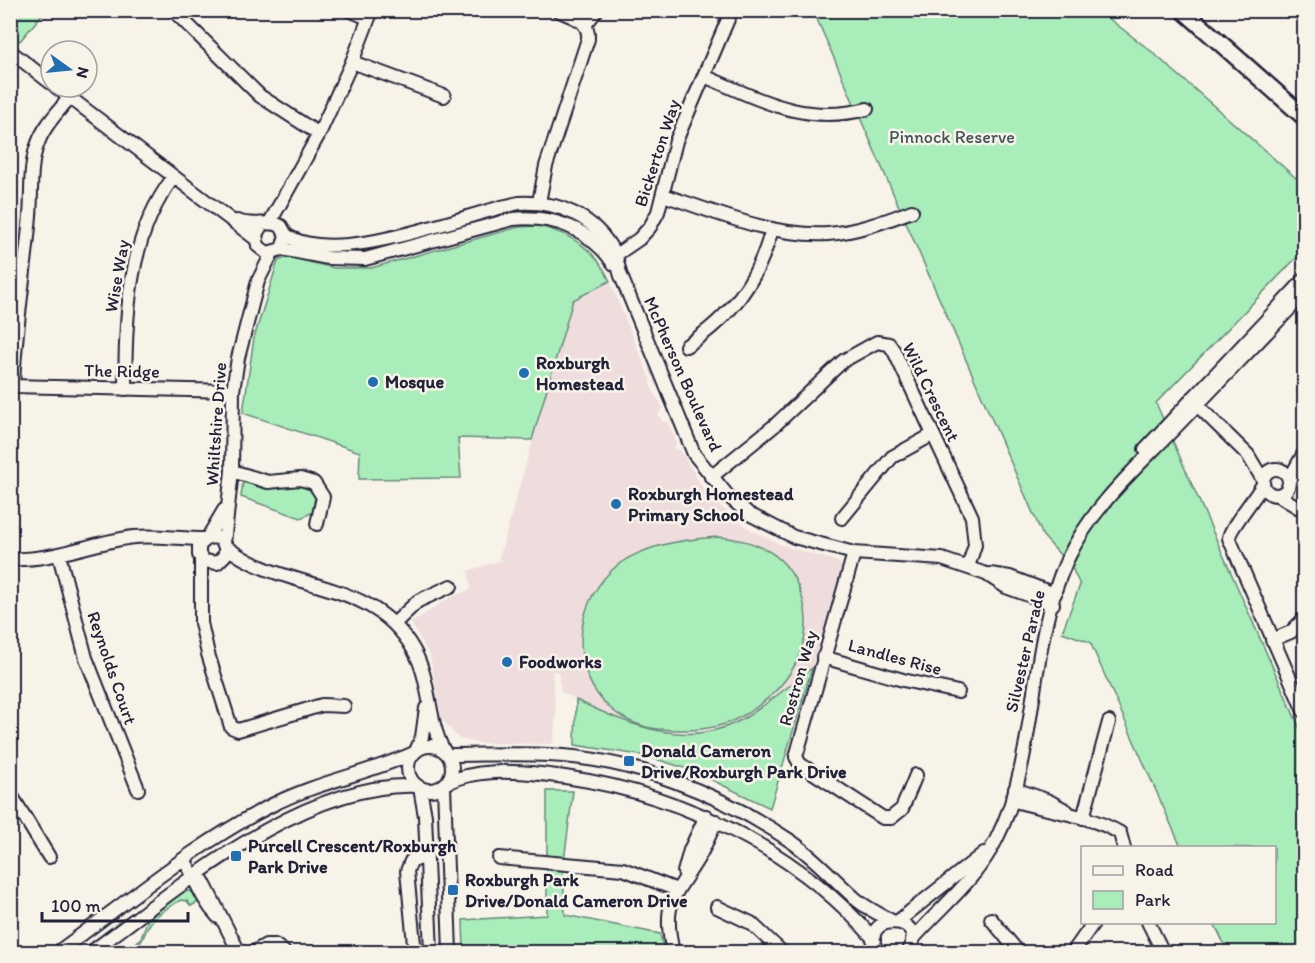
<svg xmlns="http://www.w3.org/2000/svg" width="1315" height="963" font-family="Itim,sans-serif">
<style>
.built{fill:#efdddd}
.green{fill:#a9eeba;stroke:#66887a;stroke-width:1.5}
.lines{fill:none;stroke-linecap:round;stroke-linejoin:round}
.minor-casing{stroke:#22223b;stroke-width:16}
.major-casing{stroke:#22223b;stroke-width:20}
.minor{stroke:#f7f3e8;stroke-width:12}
.major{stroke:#f7f3e8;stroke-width:15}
.poi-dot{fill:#1f6fb2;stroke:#f7f3e8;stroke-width:2}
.labels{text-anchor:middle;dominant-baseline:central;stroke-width:5;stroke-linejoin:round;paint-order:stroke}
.park-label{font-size:18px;fill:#44555b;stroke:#f7f3e8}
.street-label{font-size:18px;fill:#22223b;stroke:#f7f3e8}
.poi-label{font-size:18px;font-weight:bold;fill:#22223b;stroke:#f7f3e8;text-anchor:start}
</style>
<rect width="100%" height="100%" fill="#f7f3e8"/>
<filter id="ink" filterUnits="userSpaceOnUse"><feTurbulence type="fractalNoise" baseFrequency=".0167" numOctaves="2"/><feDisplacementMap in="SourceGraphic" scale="12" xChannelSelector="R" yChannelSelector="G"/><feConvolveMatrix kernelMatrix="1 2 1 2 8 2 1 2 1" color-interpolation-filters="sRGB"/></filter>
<g filter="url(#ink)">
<polygon class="built" points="610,281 650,379 650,385 663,408 658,415 663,422 668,422 676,442 675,449 680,450 704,489 722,508 751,530 782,545 839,562 842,567 812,668 748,716 729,725 708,731 666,733 627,724 561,692 558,672 552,671 556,712 553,744 480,743 459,739 441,718 430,656 411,623 447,599 471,589 468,571 502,560 499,558 573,300"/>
<g class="green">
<polygon points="813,10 1099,11 1151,51 1304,185 1304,250 1156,403 1304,738 1304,952 1228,952 1214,923 1274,922 1274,848 1181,847 1090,642 1062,632 1080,585 1072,568 1043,536"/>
<polygon points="10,11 11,10 45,11 20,41 11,34"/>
<path d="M 539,226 C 572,234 596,250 610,281 L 573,300 L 532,440 L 458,438 L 461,478 L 359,479 L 360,452 L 243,413 L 254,338 L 278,261 L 288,257 L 334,268 L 371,268 L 519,227 Z"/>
<path d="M 243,481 C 250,483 259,486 267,486 C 285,485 305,476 315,496 L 313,512 L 301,518 L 241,497 Z"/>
<path d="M 718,537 C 758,540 788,554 801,594 C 821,650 778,704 725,724 C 704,731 680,731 658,729 C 577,718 557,623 612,570 C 638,545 684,539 718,537 Z"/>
<path d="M 812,668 L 770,808 L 691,770 L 646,756 L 575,745 L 576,700 C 632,726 690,752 748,716 C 770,702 791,684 812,668 Z"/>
<polygon points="547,791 573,791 563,869 565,915 660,934 664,952 464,952 463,920 547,915"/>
<path d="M 190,891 L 200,901 L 191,906 L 187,901 L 181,900 C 171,906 159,912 152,921 C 143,932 145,942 133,950 L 131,948 L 141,938 L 148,919 L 183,892 Z"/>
</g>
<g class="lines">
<defs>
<g id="minor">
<polyline points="173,10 260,96 319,134"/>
<polyline points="349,10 368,18"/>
<polyline points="585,25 597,10"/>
<polyline points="10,51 51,83"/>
<polyline points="352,62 444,96"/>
<path d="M 704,76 C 761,100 804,125 867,109"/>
<polyline points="56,87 256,239"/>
<path d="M 663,195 C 716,212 771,237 828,234 C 857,232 885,221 912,211"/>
<path d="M 539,202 L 546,166 L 588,39 C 590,20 572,17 557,10"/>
<path d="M 237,221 C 256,228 268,219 281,226 L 286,235 L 282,249 L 267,253 L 258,246 L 256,234 L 261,226"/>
<polyline points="270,222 319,134 352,62 372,10"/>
<path d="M 286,235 C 337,268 460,215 519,203 C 558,201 595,216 614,253 C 618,259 618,268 621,276 L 694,454 L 728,496 L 749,514 L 794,537 L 854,553 L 942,559 L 986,574 L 1006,587 L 1053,604"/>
<path d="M 282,249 L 328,258 L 365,259 L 513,219 C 554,215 590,229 614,264"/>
<polyline points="610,259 639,239 650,227 658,212 676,141 732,10"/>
<path d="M 686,346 C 731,317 758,281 772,229"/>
<polyline points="10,386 233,391"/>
<path d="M 13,386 C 15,329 25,274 30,216 C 32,193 29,165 38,143 C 44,126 58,112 69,98"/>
<path d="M 125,389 C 126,316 127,238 173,178"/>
<polyline points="1191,399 1248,455 1263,480"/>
<polyline points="1145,449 1304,280"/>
<circle cx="1276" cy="482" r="13"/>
<polyline points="232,471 268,482 300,479 314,483 323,497 317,524"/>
<polyline points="711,477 774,426 843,361 877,342 889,344 894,351 972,517 975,545 968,567"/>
<polyline points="1289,480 1304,453"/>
<path d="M 1263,484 C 1256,497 1229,529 1229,538 L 1304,711"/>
<polyline points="1278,495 1304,511"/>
<polyline points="842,518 892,457 932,435"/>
<polyline points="208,537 219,538 225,546 225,555 217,563 204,561 199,555 199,546 208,537 224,510"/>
<polyline points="224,543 232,471 233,391 238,358 258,281 272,253"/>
<path d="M 225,546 C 284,593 371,576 413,649 C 431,679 427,718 443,749"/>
<polyline points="854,553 796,757 800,764 883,818 891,818 902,809 916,775"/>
<polyline points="59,555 86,658 138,789"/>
<polyline points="201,558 201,623 208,654 231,727 238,730 245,728 322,705 344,706"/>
<path d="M 10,559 C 54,561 92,542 134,537 C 158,535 181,539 204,539"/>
<polyline points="990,574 1010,577 1055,594"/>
<polyline points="395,623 418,601 451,586"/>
<polyline points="1272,640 1291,632 1304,619"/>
<polyline points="823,657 903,680 958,692"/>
<circle cx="430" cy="768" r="22"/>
<polyline points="416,751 422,737 426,708"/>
<path d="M 448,755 C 482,755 516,753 549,755 C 634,759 719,793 789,840 C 815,857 834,880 857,900 C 868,909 881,915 892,921"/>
<path d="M 447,783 C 474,769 512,771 541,774 C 667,787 790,843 874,939"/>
<polyline points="444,786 450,952"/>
<polyline points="420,788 425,816 431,952"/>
<polyline points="1015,789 1049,801 1067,811"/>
<polyline points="10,793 49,857"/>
<path d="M 1012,800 C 1047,811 1088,814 1120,833 L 1124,848"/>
<polyline points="1083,818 1109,722"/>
<polyline points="499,858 623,869 677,890"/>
<path d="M 184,859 C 196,880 201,899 218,917"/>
<polyline points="684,872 690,850 706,816"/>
<polyline points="194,876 203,881 239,952"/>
<polyline points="717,907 751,923 782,952"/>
<polyline points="991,919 1018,952"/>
<polyline points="897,922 984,853"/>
<polyline points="1148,922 1163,952"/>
<path d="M 912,940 C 941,907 976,880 996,840 C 1040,754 1026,648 1067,560 C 1091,509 1130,474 1169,434 C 1214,387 1259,341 1304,294"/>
<path d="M 58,952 C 127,902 195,844 272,805 C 317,782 367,774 414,753"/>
<path d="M 91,952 C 179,888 302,781 417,786"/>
<polyline points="254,952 266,945 275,945 284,952"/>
<polyline points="411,952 414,944 407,871 411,861 426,857"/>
<path d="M 673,952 C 661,900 676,896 700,855 C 706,844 711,832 716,821"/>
<path d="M 878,952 C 854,912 933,913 908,952"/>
<polyline points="1073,952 1094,922"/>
</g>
<polyline id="major" points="1183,10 1304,117"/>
</defs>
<use href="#minor" class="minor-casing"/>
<use href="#major" class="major-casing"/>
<use href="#minor" class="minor"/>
<use href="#major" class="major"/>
</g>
</g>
<g class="poi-dot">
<circle cx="524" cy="373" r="6"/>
<circle cx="373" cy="382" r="6"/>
<circle cx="616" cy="504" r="6"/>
<circle cx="507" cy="662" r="6"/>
<rect x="623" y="755" width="12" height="12" rx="3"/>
<rect x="230" y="850" width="12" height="12" rx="3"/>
<rect x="447" y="884" width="12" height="12" rx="3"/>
</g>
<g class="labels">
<g class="park-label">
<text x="952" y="137">Pinnock Reserve</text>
</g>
<g class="street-label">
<text transform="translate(657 153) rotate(-72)">Bickerton Way</text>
<text transform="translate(117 276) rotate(-80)">Wise Way</text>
<text transform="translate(122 371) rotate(1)">The Ridge</text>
<text transform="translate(683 374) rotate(66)">McPherson Boulevard</text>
<text transform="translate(931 392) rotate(64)">Wild Crescent</text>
<text transform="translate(216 424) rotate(-86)">Whiltshire Drive</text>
<text transform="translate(1025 651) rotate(-77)">Silvester Parade</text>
<text transform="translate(895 657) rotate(15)">Landles Rise</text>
<text transform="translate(112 668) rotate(71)">Reynolds Court</text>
<text transform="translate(798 678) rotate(-74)">Rostron Way</text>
</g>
<g class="poi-label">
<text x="536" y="363">Roxburgh<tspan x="536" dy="21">Homestead</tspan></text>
<text x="385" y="382">Mosque</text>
<text x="628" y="494">Roxburgh Homestead<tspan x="628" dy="21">Primary School</tspan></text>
<text x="519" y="662">Foodworks</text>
<text x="641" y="751">Donald Cameron<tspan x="641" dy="21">Drive/Roxburgh Park Drive</tspan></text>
<text x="248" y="846">Purcell Crescent/Roxburgh<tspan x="248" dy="21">Park Drive</tspan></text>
<text x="465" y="880">Roxburgh Park<tspan x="465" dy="21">Drive/Donald Cameron Drive</tspan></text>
</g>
</g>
<rect width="1315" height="963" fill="none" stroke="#f7f3e8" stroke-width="36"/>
<rect x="18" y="18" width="1279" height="927" fill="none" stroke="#22223b" stroke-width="2" filter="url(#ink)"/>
<rect x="1081" y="846" width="195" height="78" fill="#f7f3e8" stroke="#a29fa3" stroke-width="1.5"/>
<rect x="1093" y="866" width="30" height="9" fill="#f7f3e8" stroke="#a29fa3" stroke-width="1.5"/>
<text x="1135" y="876" font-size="18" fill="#22223b">Road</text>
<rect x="1093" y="891" width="30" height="18" fill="#a9eeba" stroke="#a29fa3" stroke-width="1.5"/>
<text x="1135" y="906" font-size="18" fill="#22223b">Park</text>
<g transform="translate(69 69) rotate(105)"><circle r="28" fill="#f7f3e8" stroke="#a29fa3" stroke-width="1.5"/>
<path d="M0-4.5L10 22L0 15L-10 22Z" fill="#1f6fb2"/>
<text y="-9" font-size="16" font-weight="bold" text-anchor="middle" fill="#22223b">N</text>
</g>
<path d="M42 912v9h146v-9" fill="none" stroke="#22223b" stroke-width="3"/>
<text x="51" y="912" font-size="18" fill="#22223b" stroke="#f7f3e8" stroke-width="4.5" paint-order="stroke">100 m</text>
</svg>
